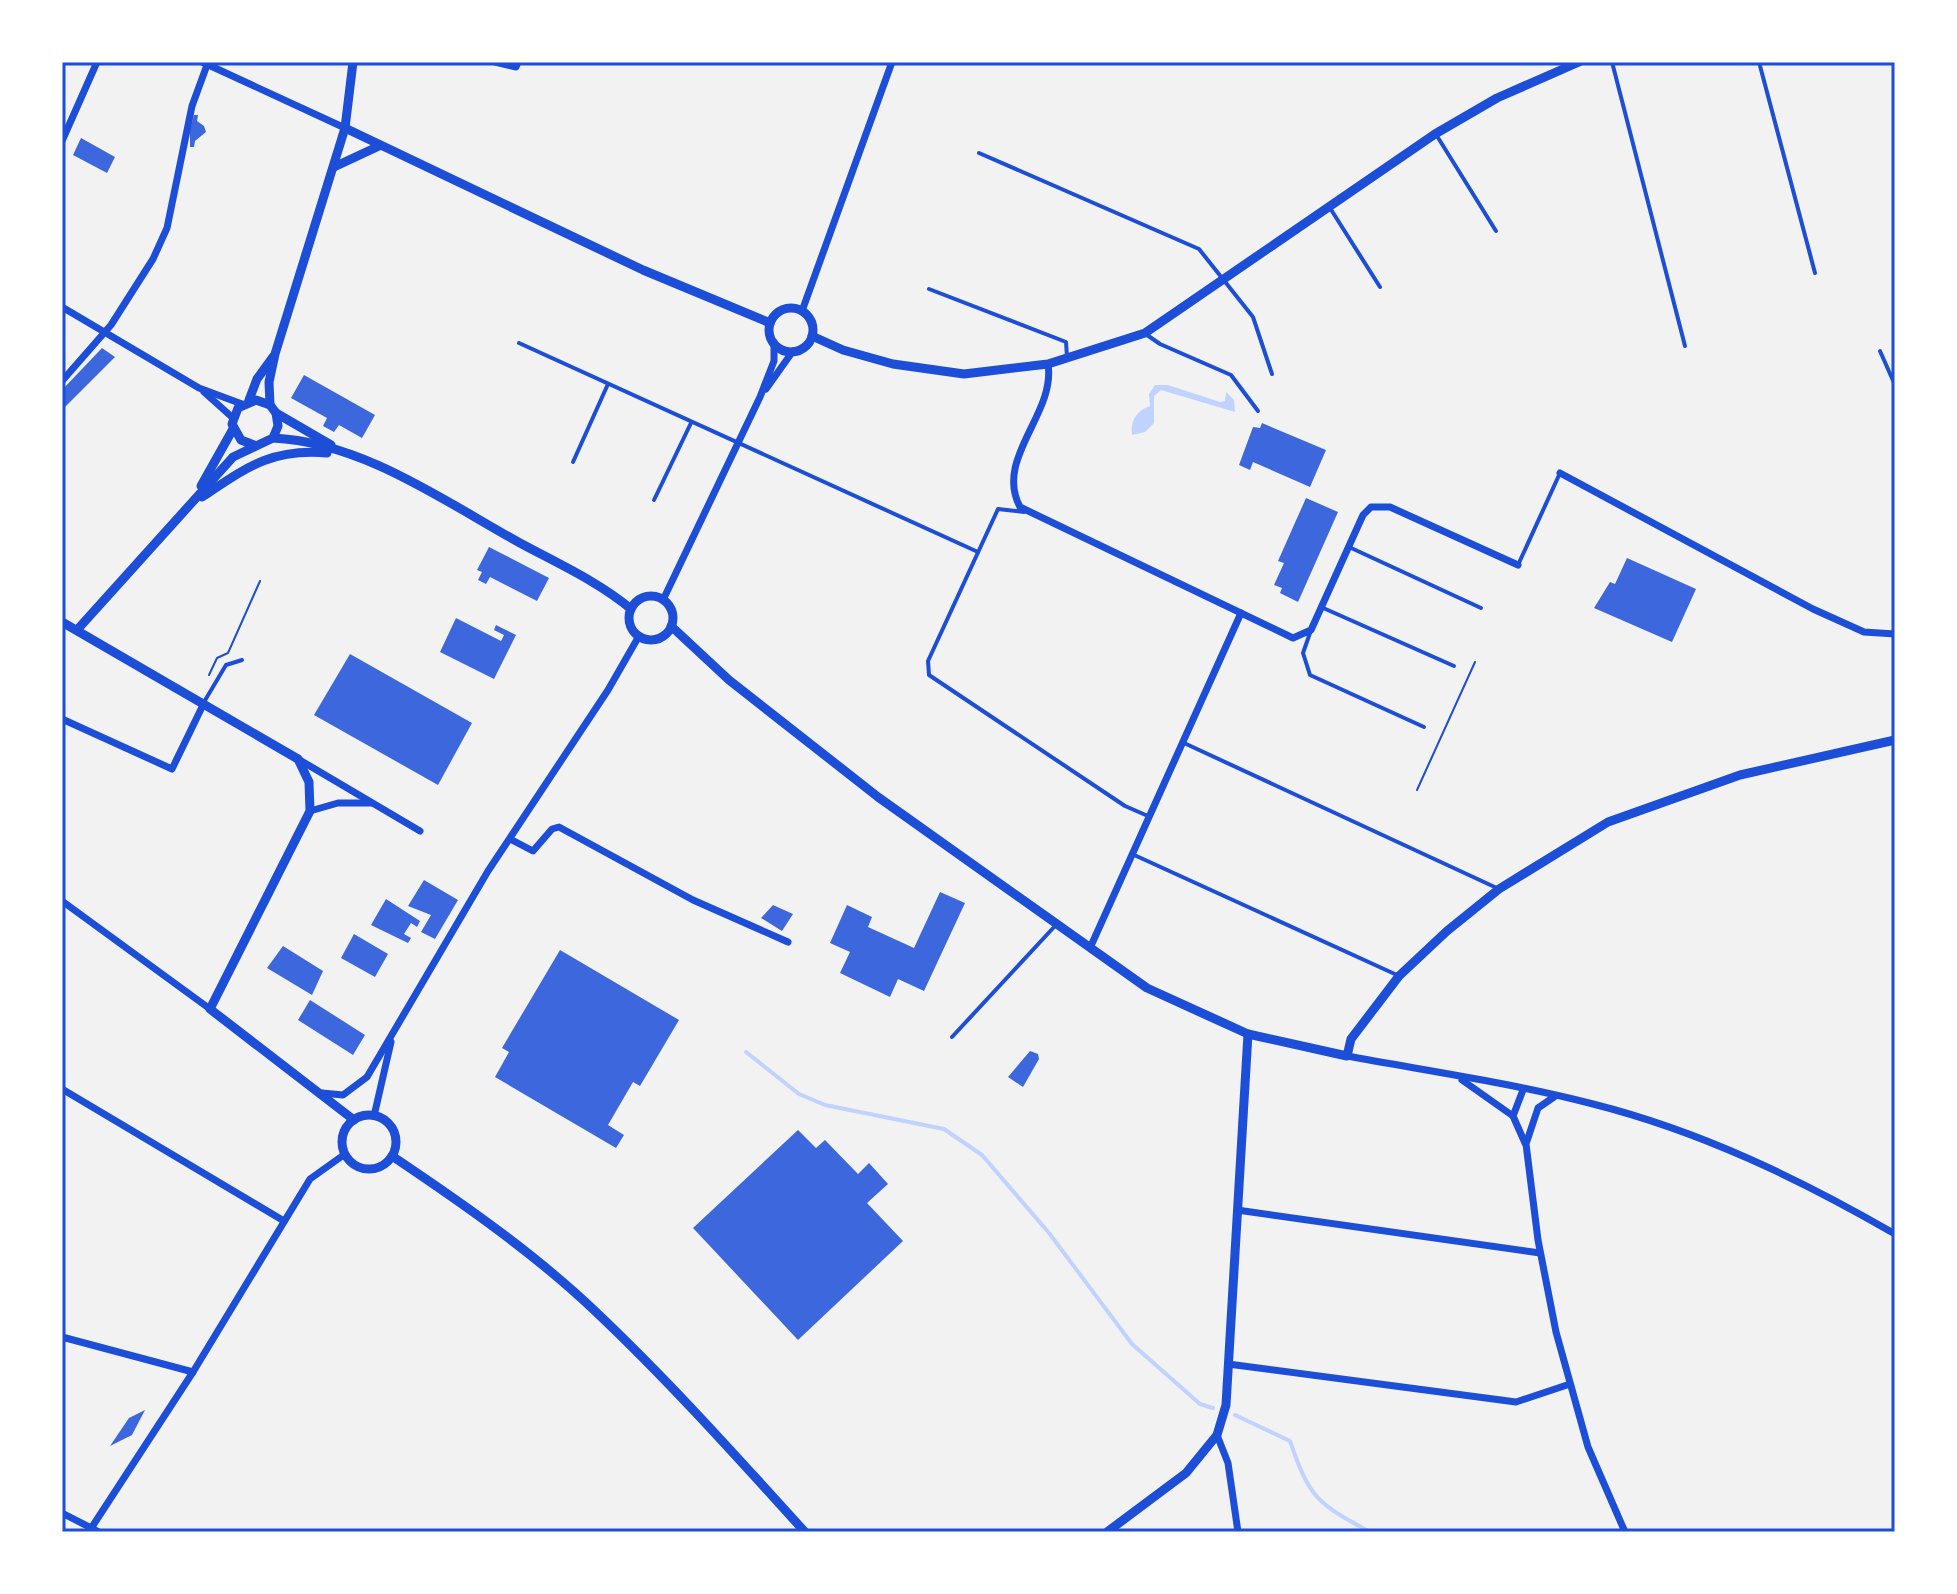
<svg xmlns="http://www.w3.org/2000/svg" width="1957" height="1594" font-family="Poppins,sans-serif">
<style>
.water{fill:#bfd3fe}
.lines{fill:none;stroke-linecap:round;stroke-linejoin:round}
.stream{stroke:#bfd3fe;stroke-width:4}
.building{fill:#3d67dc}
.path{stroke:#1d4ed8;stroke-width:2}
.service{stroke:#1d4ed8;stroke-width:4}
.minor{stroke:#1d4ed8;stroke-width:7}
.tertiary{stroke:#1d4ed8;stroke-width:9}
.neatline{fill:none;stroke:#1d4ed8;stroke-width:3}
</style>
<rect width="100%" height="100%" fill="#f2f2f2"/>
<path class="water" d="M 1155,385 L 1168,385 L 1220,402 L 1225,401 L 1226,392 L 1234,400 L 1235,412 L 1161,390 L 1154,396 L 1154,423 L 1145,432 L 1132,435 C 1130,421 1136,411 1150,406 L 1149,394 Z"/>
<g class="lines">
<g class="stream">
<polyline points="746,1052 799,1094 825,1105 944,1129 982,1155 1049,1233 1132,1344 1200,1404 1213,1408"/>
<path d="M 1235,1415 L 1290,1441 C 1310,1499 1317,1503 1370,1532"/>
</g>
</g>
<g class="building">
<polygon points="194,115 198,115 197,121 204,126 206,132 195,141 194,147 190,147 190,130"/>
<polygon points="81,138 115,157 107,173 73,155"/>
<polygon points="102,348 115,357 62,410 62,390"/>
<polygon points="304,375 375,415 362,438 339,425 334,432 323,426 327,418 291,398"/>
<polygon points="1262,423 1326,450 1310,487 1253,462 1250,470 1239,465 1253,427 1260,428"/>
<polygon points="1306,498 1338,512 1298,602 1280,593 1282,588 1274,585 1284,563 1278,561"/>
<polygon points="489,547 549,578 537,601 490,577 486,584 478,580 482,572 477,570"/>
<polygon points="1627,558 1696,589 1672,642 1594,608 1610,582 1615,584"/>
<polygon points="456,618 501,641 504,635 494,630 496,625 516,635 494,679 440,652"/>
<polygon points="350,654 472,723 438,785 314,715"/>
<polygon points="424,880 458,900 435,939 421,932 431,915 408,906"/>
<polygon points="940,892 965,903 924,991 898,979 890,997 840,973 850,952 830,943 847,905 872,917 868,927 914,948"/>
<polygon points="386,899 420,921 417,927 411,923 404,934 411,938 408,943 371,925"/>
<polygon points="773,905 793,914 782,931 761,918"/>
<polygon points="354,934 388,954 375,977 341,958"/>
<polygon points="283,946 323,971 312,995 267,968"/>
<polygon points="560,950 679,1020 640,1086 633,1082 608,1125 624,1135 616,1148 495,1077 509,1052 502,1048"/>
<polygon points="310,1000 365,1035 353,1055 298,1020"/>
<polygon points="1030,1051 1038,1054 1039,1059 1023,1087 1008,1077"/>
<polygon points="798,1130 816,1148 825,1140 858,1174 869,1163 888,1184 867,1203 903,1241 798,1340 693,1228"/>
<polygon points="145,1410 132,1435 110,1446 129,1418"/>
</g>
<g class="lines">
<g class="path">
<polyline points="209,675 217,658 228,653 260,581"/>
<polyline points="1417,790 1475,662"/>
</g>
<g class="service">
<polyline points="1612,62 1685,346"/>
<polyline points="1759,62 1815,273"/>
<polyline points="1437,136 1496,231"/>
<polyline points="979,153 1199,249 1253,317 1272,374"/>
<polyline points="1330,208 1380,287"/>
<polyline points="929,289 1066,342 1067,357"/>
<polyline points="1147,335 1160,344 1231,375 1258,411"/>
<polyline points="519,343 978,552"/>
<polyline points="1880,351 1895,385"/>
<polyline points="573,462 608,384"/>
<polyline points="654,500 691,423"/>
<polyline points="1024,512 998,509 928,661 929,675 1125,806 1148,816"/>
<polyline points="1349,547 1481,608"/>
<polyline points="1518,565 1560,473"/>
<polyline points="1321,607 1454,666"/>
<polyline points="1310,633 1303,653 1310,675 1424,727"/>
<polyline points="204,702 226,665 242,660"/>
<polyline points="1184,743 1499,889"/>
<polyline points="1132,854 1397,975"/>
<polyline points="952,1037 1055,926"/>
</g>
<g class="minor">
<polyline points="202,62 345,128"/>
<polyline points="495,62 516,67 518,62"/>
<polyline points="62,141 97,62"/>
<polyline points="62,307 199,388 242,404"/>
<polyline points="802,311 892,62"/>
<path d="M 1048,364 C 1056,414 994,458 1020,507 L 1293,638 L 1311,630 L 1363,515 L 1371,507 L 1390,507 L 1518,565"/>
<polyline points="62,381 111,325 153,259 167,228 192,106 207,65"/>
<polyline points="766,389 793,351"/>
<polyline points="204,392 233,418"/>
<polyline points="1560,473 1813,609 1864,632 1895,634"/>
<polyline points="663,600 760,397 774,361 774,342"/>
<polyline points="62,719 172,769 203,705"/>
<polyline points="298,759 420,831"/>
<polyline points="310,811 338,803 371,803"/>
<polyline points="510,839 533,851 552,829 559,827 693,900 788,942"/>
<polyline points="62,901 210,1009"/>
<polyline points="1090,948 1241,613"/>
<path d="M 1347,1056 C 1428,1071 1512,1083 1593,1104 C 1700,1131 1800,1179 1895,1234"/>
<polyline points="1462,1080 1513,1116"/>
<polyline points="62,1089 284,1221"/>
<polyline points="1523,1090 1513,1116 1525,1143"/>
<polyline points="322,1093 343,1095 367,1077 488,871 608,690 639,636"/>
<polyline points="1554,1097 1538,1108 1526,1144 1538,1240 1556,1332 1588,1447 1625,1532"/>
<polyline points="374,1116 391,1042"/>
<polyline points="1237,1210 1540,1253"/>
<polyline points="62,1337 193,1372"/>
<polyline points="1228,1364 1516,1402 1570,1384"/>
<polyline points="1217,1435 1228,1463 1238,1532"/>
<polyline points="62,1513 99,1532"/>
<polyline points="92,1527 193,1372 310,1179 345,1154"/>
</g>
<g class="tertiary">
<polyline points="345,128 643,270 770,323"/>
<polyline points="334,167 379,146"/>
<circle cx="791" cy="330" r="22"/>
<polyline points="812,336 843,350 893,364 964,374 1048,364 1145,333 1435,134 1497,98 1579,62"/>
<polyline points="249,400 257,379 273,357"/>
<polyline points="270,405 269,382 275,354 345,128 353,62"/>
<polyline points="276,413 331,445"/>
<path d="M 273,438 C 362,442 444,501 520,543 C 557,563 599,582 631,609"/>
<polyline points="201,486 233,429"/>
<path d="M 202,497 C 246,468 271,448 327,453"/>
<circle cx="651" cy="618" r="22"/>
<polyline points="62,622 298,759 309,782 310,811 210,1009 354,1120"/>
<polyline points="671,626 729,680 878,797 1147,988 1248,1034 1347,1056 1351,1039 1399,976 1447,931 1499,889 1608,822 1740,775 1895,740"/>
<polyline points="77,630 233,457 273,438 278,426 276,413 270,405 256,400 238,408 232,424 241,440 254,445"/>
<circle cx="369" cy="1142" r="27"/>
<path d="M 392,1156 C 462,1203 534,1253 595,1311 C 669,1381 737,1457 805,1532"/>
<polyline points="1107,1532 1186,1473 1217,1435 1226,1405 1248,1034"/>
</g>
</g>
<rect width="1957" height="1594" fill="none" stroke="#ffffff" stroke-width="128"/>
<rect x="64" y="64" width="1829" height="1466" class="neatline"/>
</svg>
